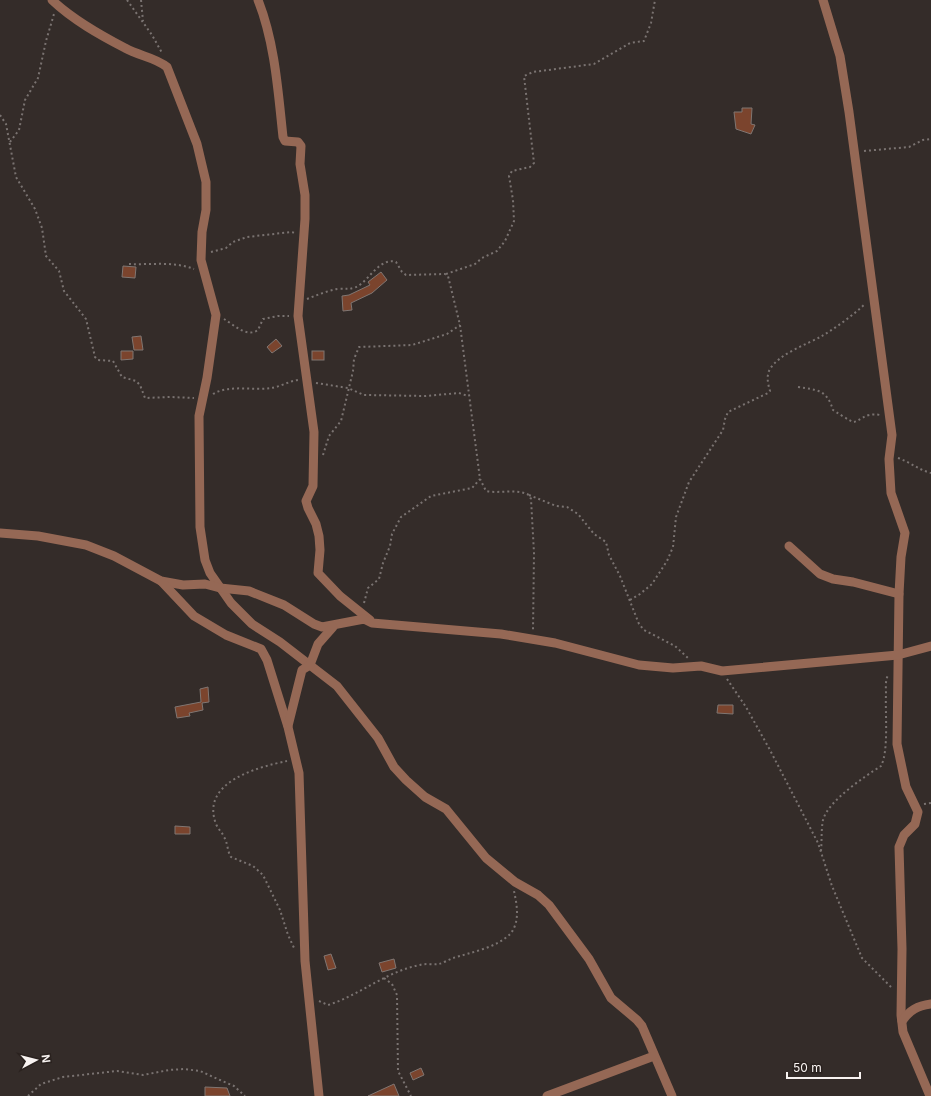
<svg xmlns="http://www.w3.org/2000/svg" width="931" height="1096" font-family="Inter,sans-serif">
<style>
.building{fill:#7b442d;stroke:#807672}
.lines{fill:none;stroke-linecap:round;stroke-linejoin:round}
.path{stroke:#7a7371;stroke-width:2;stroke-dasharray:2 3;stroke-linecap:butt}
.minor{stroke:#956855;stroke-width:9}
</style>
<rect width="100%" height="100%" fill="#342c29"/>
<g class="building">
<polygon points="742,108 752,108 751,124 755,125 751,134 736,129 734,112 742,112"/>
<polygon points="123,266 136,267 135,278 122,277"/>
<polygon points="381,272 387,280 372,293 351,303 352,310 343,311 342,296 349,295 370,285 368,282"/>
<polygon points="141,336 143,350 134,350 132,337"/>
<polygon points="276,339 282,346 272,353 267,347"/>
<polygon points="121,351 133,351 133,359 121,360"/>
<rect x="312" y="351" width="12" height="9"/>
<polygon points="208,687 209,702 202,703 203,710 189,713 190,716 177,718 175,707 201,702 200,689"/>
<polygon points="718,705 733,705 733,714 717,713"/>
<polygon points="175,826 190,827 190,834 175,834"/>
<polygon points="331,954 336,968 328,970 324,956"/>
<polygon points="394,959 396,968 382,972 379,963"/>
<polygon points="421,1068 424,1075 413,1080 410,1073"/>
<polygon points="394,1084 399,1096 368,1096"/>
<polygon points="205,1087 227,1088 230,1096 205,1096"/>
</g>
<g class="lines">
<g class="path">
<polyline points="127,0 152,35 162,53"/>
<polyline points="141,0 143,21"/>
<polyline points="0,115 6,124 16,177 35,209 42,228 46,256 59,271 64,291 86,319 95,357 98,360 113,361 122,377 136,381 140,385 145,398 170,397 194,398"/>
<polyline points="10,142 19,130 25,100 38,78 46,41 54,14"/>
<polyline points="864,151 909,147 923,140 931,139"/>
<polyline points="211,252 226,248 233,242 247,237 291,232 296,233"/>
<path d="M 129,264 C 150,265 174,261 194,269"/>
<polyline points="446,274 475,264 482,258 497,251 505,241 514,221 513,200 509,176 512,171 530,167 534,163 524,76 533,72 594,64 630,43 644,41 651,23 655,0"/>
<path d="M 307,299 C 317,295 327,291 337,289 C 346,288 352,291 361,284 C 370,277 382,257 396,262 L 402,272 L 406,275 L 445,274 L 448,276 L 460,325 L 480,479 L 486,491 C 500,494 516,488 529,495 L 531,499 L 534,553 L 533,631"/>
<path d="M 224,319 C 234,325 247,338 258,330 L 263,319 L 278,316 L 289,316"/>
<polyline points="316,383 348,388 364,395 425,396 459,393 468,396"/>
<path d="M 798,387 C 818,390 827,390 833,410 C 836,412 850,421 853,422 C 860,422 864,412 880,415"/>
<path d="M 213,394 C 230,384 253,391 271,388 C 280,387 289,381 298,380"/>
<polyline points="323,455 329,436 341,421 353,371 354,359 359,347 412,345 447,334 460,325"/>
<path d="M 898,458 C 910,462 919,470 931,473"/>
<polyline points="529,495 556,506 567,507 578,514 594,534 606,542 609,555 620,576 639,624 644,630 675,646 688,658"/>
<path d="M 630,600 L 640,594 L 652,584 L 667,561 L 673,547 L 676,517 L 689,482 L 723,430 L 725,419 L 728,412 L 768,393 L 770,391 C 768,384 766,376 770,369 C 780,353 806,345 822,336 C 837,327 852,316 865,304"/>
<polyline points="364,603 368,588 379,579 383,563 390,546 392,534 401,517 431,496 472,488 480,479"/>
<polyline points="727,679 746,707 770,750 818,843 832,886 862,958 892,988"/>
<path d="M 287,761 C 258,767 200,782 216,824 C 218,829 222,832 224,837 C 228,843 227,851 231,857 L 253,866 L 263,875 L 280,910 L 288,935 L 295,950"/>
<polyline points="924,804 931,803"/>
<path d="M 821,851 C 822,841 821,830 823,820 C 828,801 864,777 881,766 C 889,751 885,712 886,694 C 886,688 885,681 888,675"/>
<polyline points="384,978 392,984 397,995 398,1071 411,1096"/>
<path d="M 319,1001 L 328,1005 C 360,995 387,971 420,965 C 426,963 433,965 439,964 C 443,963 448,960 453,958 C 469,953 499,947 511,933 C 520,921 517,905 514,891"/>
<polyline points="28,1096 41,1084 63,1077 117,1071 143,1075 169,1070 184,1069 200,1071 220,1080 234,1086 245,1096"/>
</g>
<g class="minor">
<path d="M 52,0 C 73,20 100,35 125,48 C 139,56 155,57 167,67 L 197,144 L 206,182 L 206,210 L 202,232 L 201,260 L 216,315 L 207,378 L 199,416 L 200,527 L 205,560 L 210,573 L 231,603 L 252,624 L 280,642 L 337,686 L 378,738 L 394,767 L 406,780 L 425,797 L 446,809 L 486,858 L 515,882 L 538,895 L 549,905 L 589,959 L 611,998 L 637,1020 L 642,1026 L 672,1096"/>
<path d="M 258,0 C 275,43 278,91 283,137 L 285,141 L 298,142 L 301,146 L 300,164 L 305,195 L 305,219 L 298,316 L 314,432 L 313,486 L 306,501 L 308,508 L 316,524 L 319,536 L 320,550 L 318,573 L 340,596 L 370,620"/>
<polyline points="823,0 840,56 849,112 892,435 889,459 891,493 905,533 901,557 899,594 897,744 906,787 918,812 915,824 904,835 899,847 902,949 901,1015 903,1032 930,1096"/>
<polyline points="0,533 38,536 86,545 114,556 161,581 183,585 205,584 220,588 249,591 284,605 314,624 322,627 364,619 372,623 501,634 555,643 639,665 673,668 701,666 722,671 898,655 931,646"/>
<polyline points="789,546 820,574 833,579 853,582 899,594"/>
<polyline points="161,581 194,616 226,635 261,649 267,660 288,727 299,773 305,961 319,1096"/>
<polyline points="288,726 302,670 310,665 318,644 333,627"/>
<path d="M 902,1021 C 910,1010 917,1006 931,1004"/>
<polyline points="547,1096 654,1056"/>
</g>
</g>
<g transform="translate(36 1060) rotate(83)" stroke="#2a221f" stroke-width="3" paint-order="stroke">
<path d="M0-3L7 15L0 10L-7 15Z" fill="#f8f3f1"/>
<text y="-6" font-size="11" font-weight="bold" text-anchor="middle" fill="#f8f3f1">N</text>
</g>
<path d="M787 1072v6h73v-6" fill="none" stroke="#f8f3f1" stroke-width="2"/>
<text x="793" y="1072" font-size="12" fill="#f8f3f1" stroke="#2a221f" stroke-width="3" paint-order="stroke">50 m</text>
</svg>
